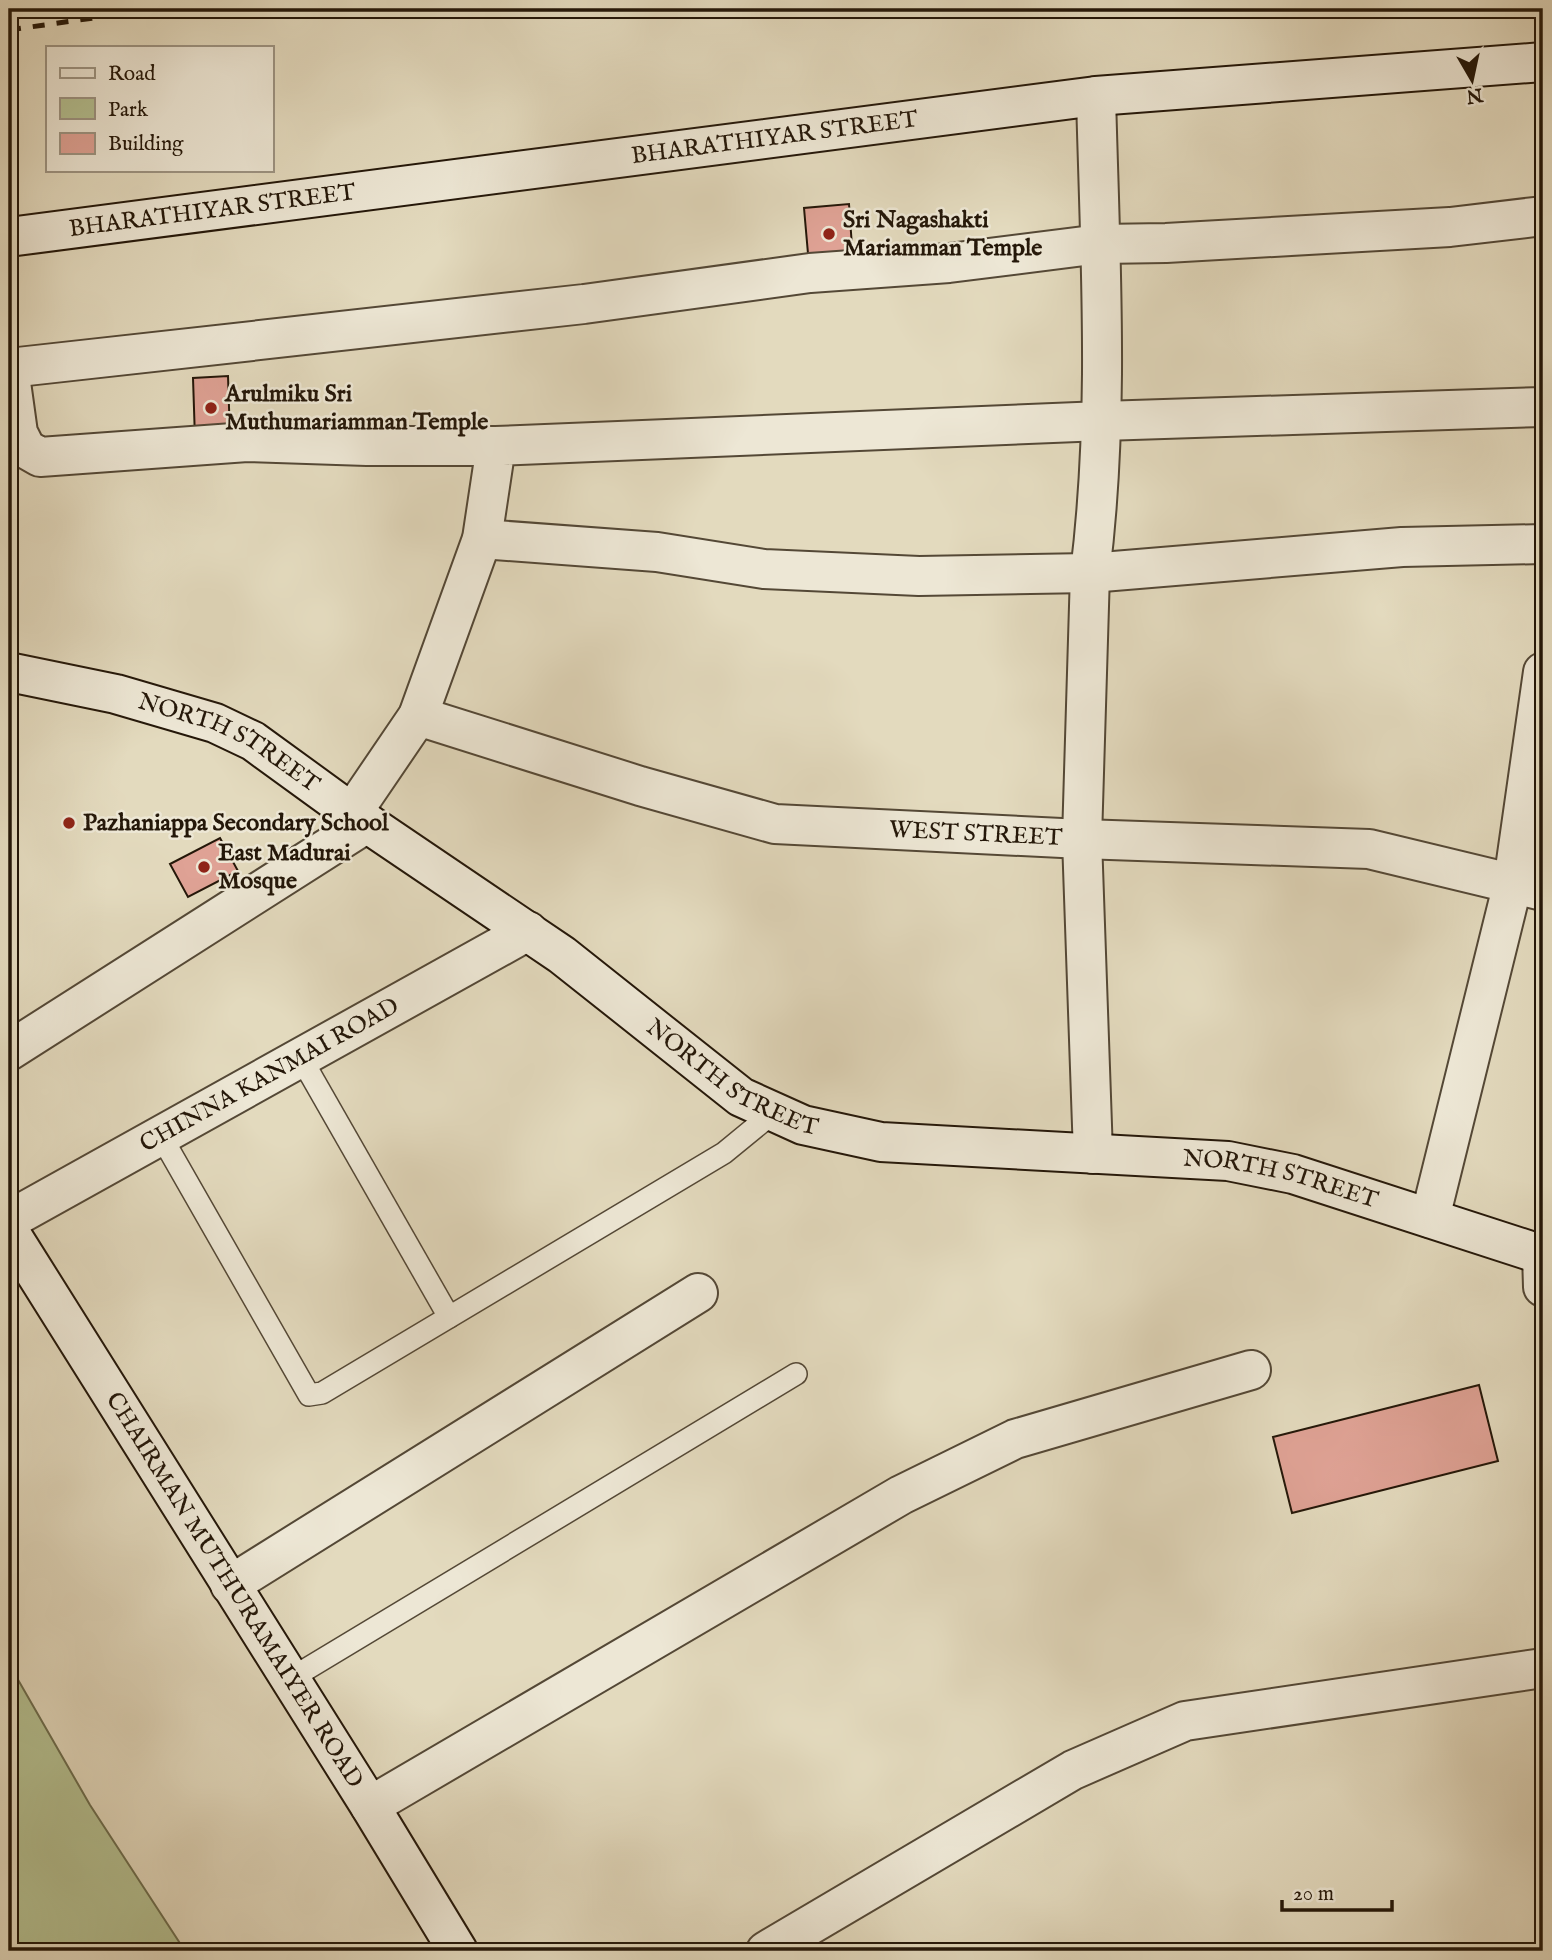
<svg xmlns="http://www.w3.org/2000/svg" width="1552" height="1960" font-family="'IM FELL English',serif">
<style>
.green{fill:#b4c091;stroke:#6c6c4d;stroke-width:2}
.building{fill:#dfa295;stroke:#241709;stroke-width:2}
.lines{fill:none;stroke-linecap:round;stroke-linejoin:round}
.lane-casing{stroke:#544836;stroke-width:24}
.street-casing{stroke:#544836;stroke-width:42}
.secondary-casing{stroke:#241709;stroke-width:42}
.lane{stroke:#ede7d5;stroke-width:21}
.street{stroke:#ede7d5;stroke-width:38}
.secondary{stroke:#ede7d5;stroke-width:38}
.rail{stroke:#241709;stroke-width:5;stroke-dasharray:12 12;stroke-linecap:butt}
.poi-dot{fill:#8f2418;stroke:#ede7d5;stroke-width:2.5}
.labels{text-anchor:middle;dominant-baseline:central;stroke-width:5;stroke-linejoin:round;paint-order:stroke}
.street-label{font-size:24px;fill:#241709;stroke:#ede7d5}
.poi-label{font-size:24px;font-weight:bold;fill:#241709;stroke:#ede7d5;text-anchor:start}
</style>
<rect width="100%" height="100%" fill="#e3dabe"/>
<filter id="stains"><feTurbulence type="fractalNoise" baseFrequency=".00286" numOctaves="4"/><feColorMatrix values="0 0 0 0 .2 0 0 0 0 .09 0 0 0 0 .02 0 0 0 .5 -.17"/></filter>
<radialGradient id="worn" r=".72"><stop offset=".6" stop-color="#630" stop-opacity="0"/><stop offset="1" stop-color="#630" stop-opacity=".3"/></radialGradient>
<polygon class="green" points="9,1664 90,1805 185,1951 9,1951"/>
<g class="building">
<polygon points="849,204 853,261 809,265 804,208"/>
<polygon points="228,376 230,438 195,439 193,378"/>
<polygon points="220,838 238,871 188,897 170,864"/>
<polygon points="1479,1385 1498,1461 1292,1513 1273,1437"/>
</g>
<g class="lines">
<defs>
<g id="lane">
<polyline points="301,1058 449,1317"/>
<polyline points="161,1136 309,1395 322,1393 724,1153 774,1112"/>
<polyline points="290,1679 796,1374"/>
</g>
<g id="street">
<polyline points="9,368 584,304 810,273 949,263 1100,244 1166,243 1450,227 1543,216"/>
<polyline points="9,368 18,433 26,449 40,457 247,442 367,446 496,446"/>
<polyline points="482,539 657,552 764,569 919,576 1090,573 1402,547 1543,544"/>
<path id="s1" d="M 418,716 L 640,786 L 775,824 L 1082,839 L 1369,849 L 1543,891"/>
<polyline points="352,813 418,716 482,539 496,446 1102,421 1543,407"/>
<polyline points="9,1051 367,823"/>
<path d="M 1093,1154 L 1082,839 L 1090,573 C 1110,415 1100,255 1096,96"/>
<polyline points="1430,1218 1513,883 1543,672"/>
<path id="s2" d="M 9,1220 L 528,931"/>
<polyline points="1542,1254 1543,1287"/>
<polyline points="230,1585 698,1293"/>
<polyline points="370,1806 901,1495 1015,1439 1251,1370"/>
<polyline points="766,1951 1073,1770 1185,1721 1543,1668"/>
</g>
<g id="secondary">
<path id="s3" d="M 9,237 L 1096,96 L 1543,62"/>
<path id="s4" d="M 9,672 L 116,694 L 215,723 L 253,741 L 352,813 L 562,955 L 741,1097 L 803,1125 L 881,1142 L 1228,1161 L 1293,1174 L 1543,1255"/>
<path id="s5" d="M 9,1231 L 370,1806 L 458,1951"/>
</g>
</defs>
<use href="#lane" class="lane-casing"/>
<use href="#street" class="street-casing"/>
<use href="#secondary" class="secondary-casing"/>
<use href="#lane" class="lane"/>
<use href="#street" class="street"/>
<use href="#secondary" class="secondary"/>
<polyline class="rail" points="9,30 157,9"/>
</g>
<g class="poi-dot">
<circle cx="829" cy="234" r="7"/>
<circle cx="211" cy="408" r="7"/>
<circle cx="69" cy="823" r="7"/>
<circle cx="204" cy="867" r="7"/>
</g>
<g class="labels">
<g class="street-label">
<text stroke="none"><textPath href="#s3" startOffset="772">BHARATHIYAR STREET</textPath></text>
<text stroke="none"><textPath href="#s3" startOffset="205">BHARATHIYAR STREET</textPath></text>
<text stroke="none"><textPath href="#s4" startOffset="233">NORTH STREET</textPath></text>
<text stroke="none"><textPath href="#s1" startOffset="574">WEST STREET</textPath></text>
<text stroke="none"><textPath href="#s4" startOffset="842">NORTH STREET</textPath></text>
<text stroke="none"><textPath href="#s2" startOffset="298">CHINNA KANMAI ROAD</textPath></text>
<text stroke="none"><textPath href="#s4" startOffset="1409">NORTH STREET</textPath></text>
<text stroke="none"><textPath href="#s5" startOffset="424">CHAIRMAN MUTHURAMAIYER ROAD</textPath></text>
</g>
<g class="poi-label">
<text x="843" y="220">Sri Nagashakti<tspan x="843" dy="28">Mariamman Temple</tspan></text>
<text x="225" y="394">Arulmiku Sri<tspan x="225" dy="28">Muthumariamman Temple</tspan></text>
<text x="83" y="823">Pazhaniappa Secondary School</text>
<text x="218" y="853">East Madurai<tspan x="218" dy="28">Mosque</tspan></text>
</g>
</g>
<rect width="1552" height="1960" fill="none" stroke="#e3dabe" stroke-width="35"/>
<rect x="10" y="10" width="1531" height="1939" fill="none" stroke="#241709" stroke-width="3.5"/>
<rect x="18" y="18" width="1517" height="1925" fill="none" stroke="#241709" stroke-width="2"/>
<rect x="46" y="46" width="228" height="126" fill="#ede7d5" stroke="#9d9483" stroke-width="2"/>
<rect x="60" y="68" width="35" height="10" fill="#ede7d5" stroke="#9d9483" stroke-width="2"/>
<text x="108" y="80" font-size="21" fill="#241709">Road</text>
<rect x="60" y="98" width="35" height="21" fill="#b4c091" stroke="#9d9483" stroke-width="2"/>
<text x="108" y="116" font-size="21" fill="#241709">Park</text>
<rect x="60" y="133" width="35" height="21" fill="#dfa295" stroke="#9d9483" stroke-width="2"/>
<text x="108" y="150" font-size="21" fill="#241709">Building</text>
<g transform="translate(1472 80) rotate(171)" stroke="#ede7d5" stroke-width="5" paint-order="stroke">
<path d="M0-5L12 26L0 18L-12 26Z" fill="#241709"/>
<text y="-10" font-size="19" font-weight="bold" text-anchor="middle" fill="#241709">N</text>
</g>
<path d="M1282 1900v10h110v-10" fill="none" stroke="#241709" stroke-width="3.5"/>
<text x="1293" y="1900" font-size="21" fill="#241709" stroke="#ede7d5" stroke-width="5" paint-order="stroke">20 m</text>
<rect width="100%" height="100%" filter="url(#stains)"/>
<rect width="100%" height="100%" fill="url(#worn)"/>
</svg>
